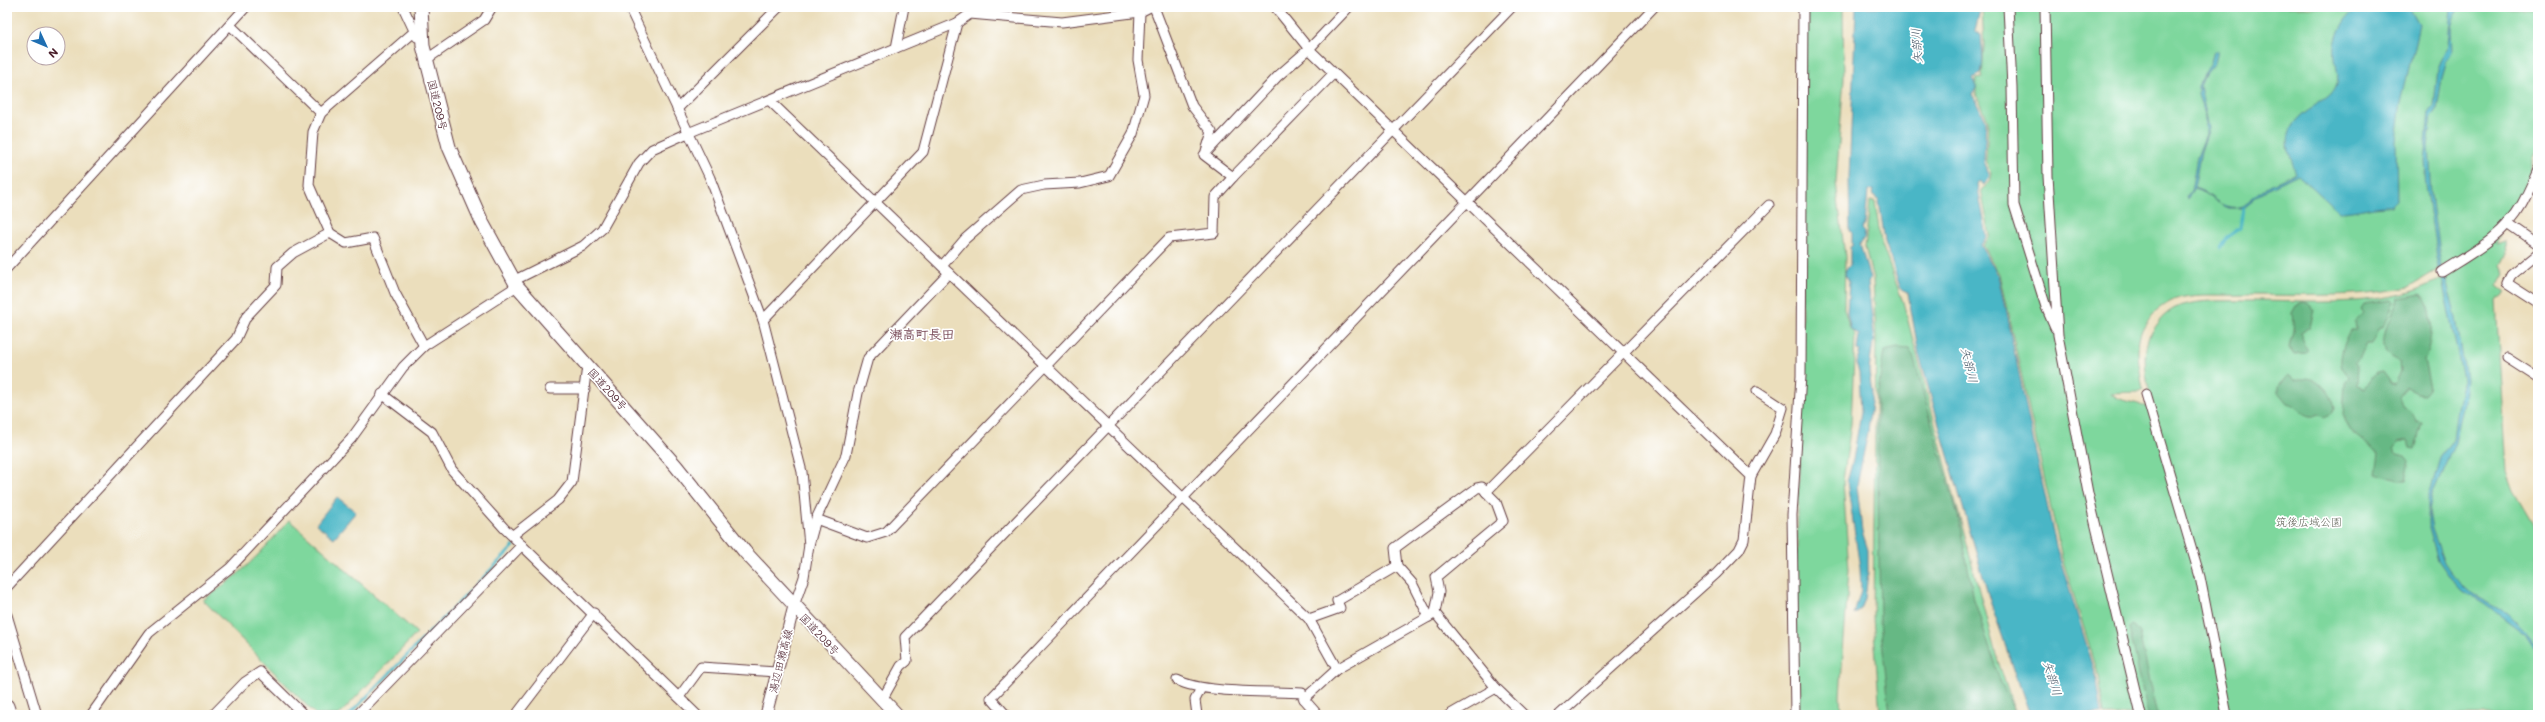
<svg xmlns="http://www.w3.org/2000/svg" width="2545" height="722" font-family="Mali,'Klee One',sans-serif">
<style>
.green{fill:#7ed79d;stroke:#647b64}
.forest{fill:#66b884;stroke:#586c58}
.water{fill:#4ab6c6;stroke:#4a6a78}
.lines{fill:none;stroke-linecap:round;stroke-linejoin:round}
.stream{stroke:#4ab6c6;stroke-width:3}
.minor-casing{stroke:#623c41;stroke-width:11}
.major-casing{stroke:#623c41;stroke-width:13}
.highway-casing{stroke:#623c41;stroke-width:15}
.minor{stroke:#fff;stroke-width:9}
.major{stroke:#fff;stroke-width:11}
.highway{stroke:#fff;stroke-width:13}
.labels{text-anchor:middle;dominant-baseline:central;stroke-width:3.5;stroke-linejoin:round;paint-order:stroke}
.street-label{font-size:11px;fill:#4a1f2b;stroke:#fff}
.park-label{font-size:11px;fill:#5c5f53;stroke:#fff}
.water-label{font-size:12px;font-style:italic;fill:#4a5b69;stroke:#fff}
.quarter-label{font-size:13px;font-weight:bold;fill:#784956;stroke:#fff}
</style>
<rect width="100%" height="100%" fill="#fff"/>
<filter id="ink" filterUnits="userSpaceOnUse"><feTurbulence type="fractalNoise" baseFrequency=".025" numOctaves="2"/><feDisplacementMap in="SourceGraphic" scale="8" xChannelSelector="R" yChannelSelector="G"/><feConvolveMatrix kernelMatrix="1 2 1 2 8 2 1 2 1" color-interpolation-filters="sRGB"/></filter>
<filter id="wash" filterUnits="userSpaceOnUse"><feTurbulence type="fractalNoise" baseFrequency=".012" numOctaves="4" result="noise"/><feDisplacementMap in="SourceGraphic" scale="16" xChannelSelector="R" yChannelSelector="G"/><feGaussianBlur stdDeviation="0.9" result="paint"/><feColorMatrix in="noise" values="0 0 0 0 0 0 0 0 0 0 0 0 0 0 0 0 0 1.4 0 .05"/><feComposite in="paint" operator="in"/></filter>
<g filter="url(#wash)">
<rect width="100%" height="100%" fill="#ebdebc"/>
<g class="green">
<polygon points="1804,7 1843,7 1844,78 1836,182 1845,257 1844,309 1850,328 1855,335 1851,424 1843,481 1849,570 1840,695 1841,715 1796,715 1795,614 1801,406"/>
<path d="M 1982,7 L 2538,7 L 2538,149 L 2533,159 L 2533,171 L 2521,201 L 2498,233 L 2409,287 C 2356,298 2300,295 2245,295 C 2223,296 2200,293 2179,298 C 2166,302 2150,315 2144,326 C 2133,345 2140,369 2143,389 L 2137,392 L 2111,393 C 2121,403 2135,401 2146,407 L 2152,405 C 2148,383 2140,357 2150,334 C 2155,324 2165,313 2175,308 C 2196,299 2224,301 2247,301 C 2298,301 2353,306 2403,294 C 2440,285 2472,260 2500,235 L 2496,244 L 2505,241 L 2506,255 L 2501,265 L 2505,273 L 2498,286 L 2506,292 L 2496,301 L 2506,472 L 2511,486 L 2538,532 L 2538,715 L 2104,715 L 2099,677 L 2062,558 L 1999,274 L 1983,245 L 1990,236 L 1981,190 L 1990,182 L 1992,173 L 1986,160 L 1988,120 L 1976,94 L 1976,79 L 1982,78 L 1984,46 Z"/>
<polygon points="1870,201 1875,202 1881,242 1903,302 1996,655 2016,715 1880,715 1873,617 1876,337 1873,280 1865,247"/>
<path d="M 289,520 L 417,633 L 339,715 L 316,715 L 203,600 C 240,576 261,553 289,520 Z"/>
</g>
<g class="forest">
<path d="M 2420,294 C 2437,305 2432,344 2424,360 L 2430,387 L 2424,394 L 2417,393 L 2407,388 L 2400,398 L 2403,407 L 2412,412 L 2416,422 L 2422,423 L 2415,449 L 2410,448 L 2408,441 L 2398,443 L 2393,449 L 2397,454 L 2406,456 L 2410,461 L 2406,480 L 2398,480 L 2376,473 L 2379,454 L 2350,431 L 2343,415 L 2345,383 L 2349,378 C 2347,373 2344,371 2342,367 C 2338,357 2346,339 2351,330 L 2356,330 L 2355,322 L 2364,313 L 2361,309 L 2364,304 L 2392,300 L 2393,303 L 2383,327 L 2380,327 L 2372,345 L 2366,345 L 2356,362 L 2358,365 L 2357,385 L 2365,388 L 2376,373 L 2382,372 L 2390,383 L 2395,385 L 2401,371 L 2400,362 C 2396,360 2389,357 2387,354 C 2377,339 2393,313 2399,298 Z"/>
<polygon points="2303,303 2310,305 2314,310 2310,327 2300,333 2308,351 2305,354 2294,355 2290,346 2294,331 2292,313 2296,306"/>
<polygon points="1898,348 1909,349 1913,356 1958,516 1974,599 1999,678 2016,715 1890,715 1880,622 1878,490 1877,399 1884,351"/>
<path d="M 2288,375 L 2295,380 C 2316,375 2330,388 2335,408 L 2331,414 L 2324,417 L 2318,414 C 2305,422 2298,405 2287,403 L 2278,392 L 2278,386 Z"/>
<polygon points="2132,624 2139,633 2158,715 2148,715 2129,627"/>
</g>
<g class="water">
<path d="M 1856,7 L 1981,7 L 1975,30 L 1981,35 C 1982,49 1984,61 1981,74 L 1973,78 L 1977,86 L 1973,94 L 1986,120 L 1984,161 L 1990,176 L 1984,185 L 1979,181 L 1977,184 L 1987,236 L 1981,245 L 1998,275 L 2056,546 L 2096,675 L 2102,715 L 2030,715 L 1990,601 L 1919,355 L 1908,293 L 1900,287 L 1885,242 L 1879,201 L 1872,195 L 1873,190 L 1868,191 L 1865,225 L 1862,229 L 1865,232 L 1864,238 L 1860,244 L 1870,279 L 1868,283 L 1874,334 L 1869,371 L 1872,392 L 1868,432 L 1857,485 L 1862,531 L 1868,550 L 1868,573 L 1865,599 L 1861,609 L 1854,614 L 1861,591 L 1860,568 L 1847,482 L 1853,460 L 1861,412 L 1859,372 L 1856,363 L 1860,351 L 1857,350 L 1859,334 L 1851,330 L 1847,313 L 1849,282 L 1845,275 L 1846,269 L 1850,265 L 1850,247 L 1852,246 L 1852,233 L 1850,231 L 1849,178 Z"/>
<path d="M 2360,7 L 2409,7 L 2419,25 L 2401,102 L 2396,141 L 2397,200 L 2391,206 C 2373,205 2357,212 2339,212 L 2298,174 L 2267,189 L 2244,208 L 2226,208 L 2205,193 L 2194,189 L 2187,199 L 2186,197 L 2191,191 L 2197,157 L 2206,134 L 2206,117 L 2198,95 L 2198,86 L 2211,62 L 2214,51 L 2218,51 L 2215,63 L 2205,75 L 2200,86 L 2209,128 L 2201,151 L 2194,188 C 2209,192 2211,200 2223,205 C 2245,214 2252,196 2268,186 C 2277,181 2287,178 2296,172 C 2283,142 2284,124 2314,106 C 2323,100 2332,96 2336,86 C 2340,77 2336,68 2335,59 C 2332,41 2343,15 2360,7 Z"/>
<polygon points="2451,7 2458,7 2451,27 2452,52 2447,60 2442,77 2437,110 2432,117 2428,146 2431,196 2440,259 2456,317 2466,378 2464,402 2455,443 2432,495 2429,511 2432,529 2444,562 2454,577 2474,595 2507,613 2528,634 2538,647 2538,652 2526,635 2485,604 2462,591 2452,580 2438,560 2428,525 2428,499 2440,458 2453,440 2457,407 2463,379 2437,257 2426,186 2424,161 2429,112 2434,106 2438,68 2448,45"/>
<polygon points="337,497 356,512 334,538 316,524"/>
</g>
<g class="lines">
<g class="stream">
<polyline points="2220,248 2227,237 2240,228 2243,208"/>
<polyline points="349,715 514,546"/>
</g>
</g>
</g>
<g filter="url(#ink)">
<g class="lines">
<defs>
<g id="minor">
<polyline points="403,7 417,37"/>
<polyline points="629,7 710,178 763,320 802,472 809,545"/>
<polyline points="1154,7 1192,106 1212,132 1206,151"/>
<polyline points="1275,7 1309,49 1751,476 1744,540 1739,550 1716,574 1559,715"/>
<polyline points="2008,7 2012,87 2014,205 2046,307 2055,328"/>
<polyline points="2045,7 2048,176 2058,335 2088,493 2141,715"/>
<polyline points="230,25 321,113"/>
<polyline points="414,32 321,113 313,132 309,185 330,233 346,243 373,238 395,293 424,346"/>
<polyline points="896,48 904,7"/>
<polyline points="427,59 484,20 492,7"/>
<polyline points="770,101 1309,619 1337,669"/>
<polyline points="677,109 779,7"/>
<polyline points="1233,177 1334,73"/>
<polyline points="2508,223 2538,244"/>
<polyline points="2538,253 2511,275 2507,283 2538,303"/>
<polyline points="942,266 965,239 1021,190 1044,185 1080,183 1109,176 1133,134 1144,95 1138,60 1140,12"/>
<polyline points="7,268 246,7"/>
<path d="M 2442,272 C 2472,253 2504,236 2522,204 C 2528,193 2533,181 2538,170"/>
<polyline points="513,281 583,246 602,229 639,163 652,149 688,133 957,23 970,14 1062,22 1140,12 1150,7"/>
<polyline points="763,320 923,152 957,23"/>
<polyline points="2507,358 2538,378"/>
<polyline points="550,389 585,389"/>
<polyline points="382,394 432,432 452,470 504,528 697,715"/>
<polyline points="2146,394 2200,577 2227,715"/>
<polyline points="1751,476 1775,434 1783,408 1757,391"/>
<polyline points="1486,492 1496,502 1503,521 1436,577 1439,592 1435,613 1496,688 1524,715"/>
<polyline points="816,519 867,538 886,532 1169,238 1214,233 1215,197 1233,177 1204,155 1278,76 1309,49 1349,7"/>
<polyline points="513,535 558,500 572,482 587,366"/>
<polyline points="7,587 236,339 246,317 276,285 277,267 293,253 330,233"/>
<polyline points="794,606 804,577 809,545 816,519 846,455 858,393 868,358 949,273"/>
<polyline points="7,615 37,715"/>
<polyline points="1429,617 1412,583 1397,566 1395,548 1477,488 1482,487 1486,492 1769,205"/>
<polyline points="1309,619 1340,608 1337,601 1397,566"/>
<path d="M 1177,680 C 1204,694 1270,691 1302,693 L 1304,699 L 1318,715"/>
<polyline points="679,697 701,667 777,672"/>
<polyline points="1304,699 1337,669 1434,614"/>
<polyline points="882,700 901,666 907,661 905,637 1512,7"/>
<polyline points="91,715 149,633 230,568 351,439 403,367 424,346 517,286"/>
<polyline points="213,715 245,682 260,672 304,715"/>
<polyline points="357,715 522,545"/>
<polyline points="516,715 594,613"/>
<polyline points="1006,715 991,698 1654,7"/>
<polyline points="1197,715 1195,700 1201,688"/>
<polyline points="1449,715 1496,688"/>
<polyline points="1795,715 1792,515 1801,376 1803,7"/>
</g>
<polyline id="major" points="766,715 794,606"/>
<g id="highway">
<polyline points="421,7 423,46 449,147 482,222 517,286 676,466 745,552 897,715"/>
<polyline points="7,706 10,715"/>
</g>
</defs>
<use href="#minor" class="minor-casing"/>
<use href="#major" class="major-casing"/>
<use href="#highway" class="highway-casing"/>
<use href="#minor" class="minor"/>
<use href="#major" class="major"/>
<use href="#highway" class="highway"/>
</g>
</g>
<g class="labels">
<g class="street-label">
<text transform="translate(438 105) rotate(76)">国道209号</text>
<text transform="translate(608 389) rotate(48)">国道209号</text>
<text transform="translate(820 634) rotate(47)">国道209号</text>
<text transform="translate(780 661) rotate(-76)">湯辺田瀬高線</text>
</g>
<g class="park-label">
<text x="2309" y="521">筑後広域公園</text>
</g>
<g class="water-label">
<text transform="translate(1916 46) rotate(-94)">矢部川</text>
<text transform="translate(1970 365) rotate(77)">矢部川</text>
<text transform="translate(2053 678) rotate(73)">矢部川</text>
</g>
<g class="quarter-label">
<text x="922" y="333">瀬高町長田</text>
</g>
</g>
<rect width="2545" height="722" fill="none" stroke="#fff" stroke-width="24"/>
<g transform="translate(46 46) rotate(134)"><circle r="19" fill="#ffffff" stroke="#b7a5aa"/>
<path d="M0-3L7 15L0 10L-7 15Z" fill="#1f6fb2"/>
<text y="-6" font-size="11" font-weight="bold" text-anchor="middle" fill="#4a1f2b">N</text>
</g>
</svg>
